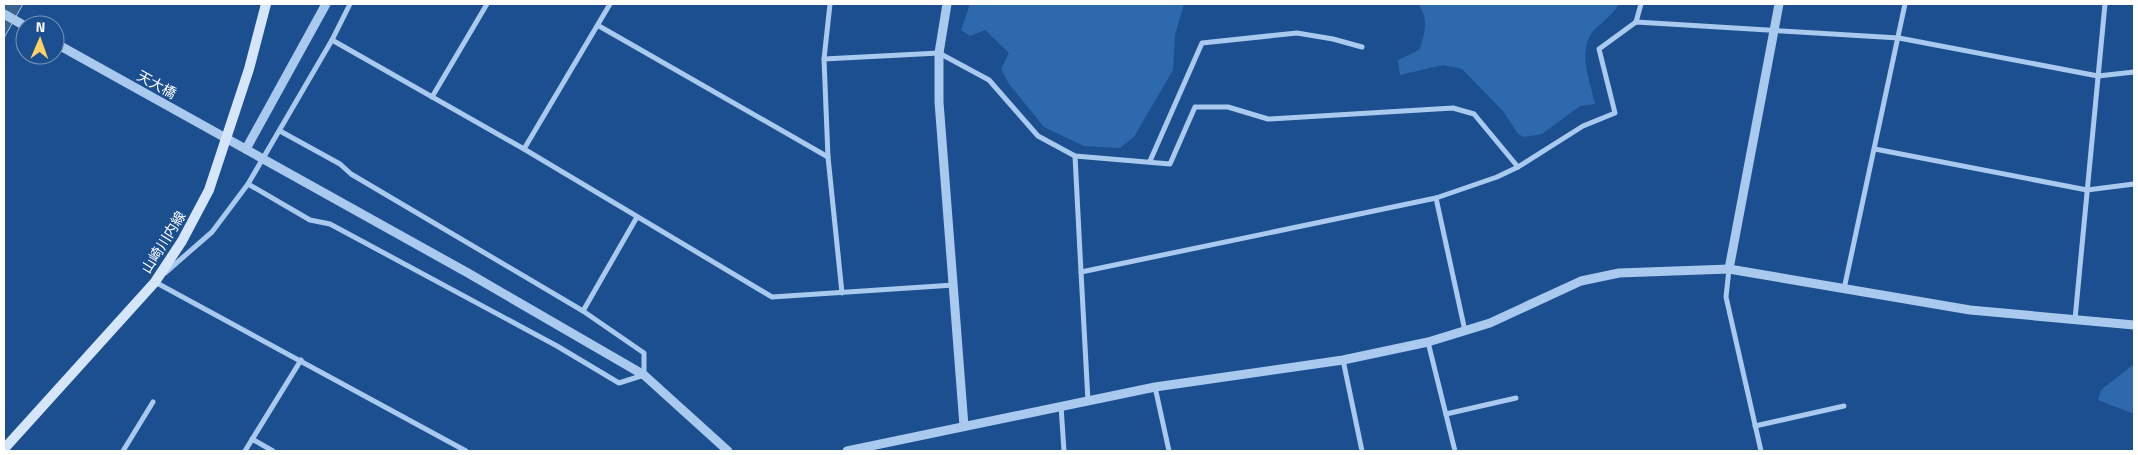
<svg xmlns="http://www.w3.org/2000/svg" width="2138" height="455" font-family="'Titillium Web','Noto Sans JP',sans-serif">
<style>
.green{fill:#2e69ad}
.water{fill:#3c6290;stroke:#9cc4f0}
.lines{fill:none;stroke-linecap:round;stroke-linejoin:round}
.minor{stroke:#a9c9ee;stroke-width:5}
.tertiary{stroke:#a9c9ee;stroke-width:9}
.secondary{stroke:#d6e6fa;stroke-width:10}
.labels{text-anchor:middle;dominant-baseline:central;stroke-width:4.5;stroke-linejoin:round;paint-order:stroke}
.street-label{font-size:14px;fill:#fff;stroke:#1b4f8f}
</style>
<rect width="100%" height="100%" fill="#1b4f8f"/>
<g class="green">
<polygon points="970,4 1184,4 1175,35 1173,70 1134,137 1120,148 1084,146 1044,127 1009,84 1001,69 1009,53 985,30 970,36 961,30"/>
<path d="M 1418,4 L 1619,4 C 1613,14 1604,21 1595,29 C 1576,50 1590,80 1595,104 L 1580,106 L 1542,134 L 1524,137 L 1518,134 L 1503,111 L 1462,69 L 1443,65 L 1400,75 L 1398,60 L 1419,50 C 1425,35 1429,17 1418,4 Z"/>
<polygon points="2134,364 2134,414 2098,400 2101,390"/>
</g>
<polygon class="water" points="4,4 23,4 4,38"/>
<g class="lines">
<g class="minor">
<polyline points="830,4 824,59 828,157 842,293"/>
<polyline points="1636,22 1641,4"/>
<polyline points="599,26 828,157"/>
<polyline points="332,40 524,149 772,297 954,285"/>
<polyline points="824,59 939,53 989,80 1038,136 1075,156 1170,164 1195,107 1228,107 1268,119 1453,108 1474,114 1518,167 1497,177 1436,198 1081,272 1088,401"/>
<polyline points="432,97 487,4"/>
<polyline points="280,131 340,164 351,174 583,311 644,353 644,375 619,383 557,346 330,224 310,220 248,184 332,40 350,4"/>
<polyline points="524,149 610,4"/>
<polyline points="1875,149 2087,190 2134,184"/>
<polyline points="1075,156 1081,272"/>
<polyline points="1150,161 1202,43 1297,33 1333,39 1362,47"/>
<polyline points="1518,167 1583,126 1615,113 1599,49 1636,22 1899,38 2098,76 2134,72"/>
<polyline points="1436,198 1465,331"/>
<polyline points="1729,269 1726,297 1761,451"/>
<polyline points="165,273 212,232 248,184"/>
<polyline points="155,282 466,451"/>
<polyline points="1844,289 1905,4"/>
<polyline points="583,311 637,217"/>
<polyline points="2075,319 2105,4"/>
<polyline points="1428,342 1455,451"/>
<polyline points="1343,360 1362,451"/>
<polyline points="1155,387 1169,451"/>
<polyline points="1061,406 1064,451"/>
<polyline points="1446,414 1516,398"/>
<polyline points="1755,426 1844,406"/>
<polyline points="252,439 273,451"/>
<polyline points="123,451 153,402"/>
<polyline points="245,451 301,360"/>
</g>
<g class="tertiary">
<polyline points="947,4 939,53 939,102 964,426"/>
<polyline points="4,14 25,26"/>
<polyline points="55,43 468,273 644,375 728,451"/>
<polyline points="246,149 326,4"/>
<polyline points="1729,269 1779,4"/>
<polyline points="847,451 1155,387 1343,360 1428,342 1490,323 1581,281 1619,273 1729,269 1970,310 2134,325"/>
</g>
<polyline class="secondary" points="4,449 155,282 182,241 209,190 249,69 266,4"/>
</g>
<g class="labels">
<g class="street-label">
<text transform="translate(157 84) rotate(29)">天大橋</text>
<text transform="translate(163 242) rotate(-58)">山崎川内線</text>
</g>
</g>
<rect width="2138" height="455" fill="none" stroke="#ffffff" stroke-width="10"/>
<g transform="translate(40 40) rotate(2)"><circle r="24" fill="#1b4f8f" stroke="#7695bc"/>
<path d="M0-4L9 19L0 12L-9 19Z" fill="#ffd166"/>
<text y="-8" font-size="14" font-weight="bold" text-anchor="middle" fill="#ffffff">N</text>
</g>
</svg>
